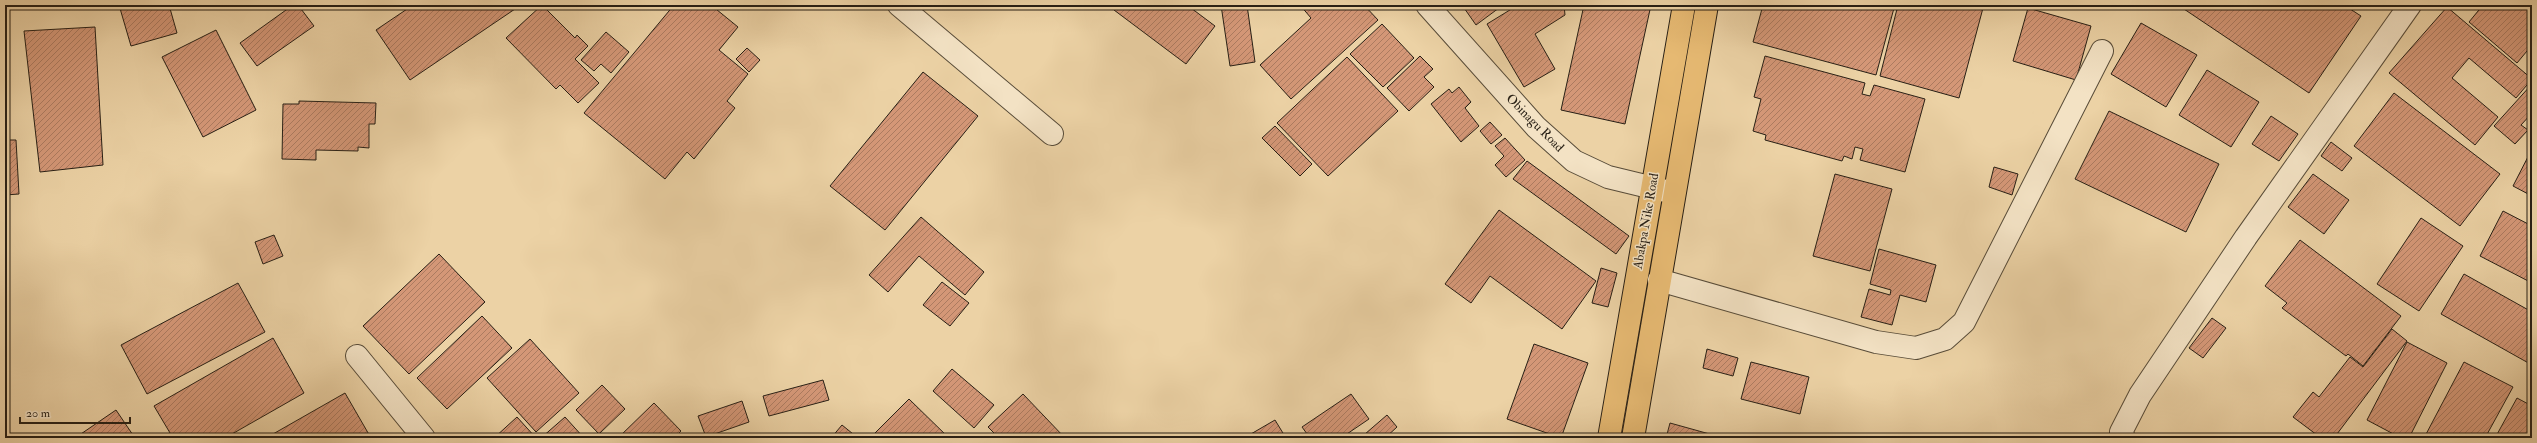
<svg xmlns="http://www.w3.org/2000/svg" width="2537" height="443" font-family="'IM FELL Double Pica',serif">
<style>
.building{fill:url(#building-hatch);stroke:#271f15}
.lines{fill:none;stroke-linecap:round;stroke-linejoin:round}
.minor-casing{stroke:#584c39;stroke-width:24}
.major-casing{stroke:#271f15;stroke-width:24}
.minor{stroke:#f3e2c4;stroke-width:22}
.major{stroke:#e6b972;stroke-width:22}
.labels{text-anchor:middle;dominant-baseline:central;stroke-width:3;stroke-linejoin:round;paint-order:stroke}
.street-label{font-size:13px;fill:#271f15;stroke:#f3e2c4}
</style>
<defs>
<pattern id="building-hatch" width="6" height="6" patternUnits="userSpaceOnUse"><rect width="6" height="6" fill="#d49777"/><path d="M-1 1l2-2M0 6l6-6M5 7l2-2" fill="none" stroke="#ac7b60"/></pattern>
</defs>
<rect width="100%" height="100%" fill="#ecd2a5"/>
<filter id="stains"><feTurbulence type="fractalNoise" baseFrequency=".005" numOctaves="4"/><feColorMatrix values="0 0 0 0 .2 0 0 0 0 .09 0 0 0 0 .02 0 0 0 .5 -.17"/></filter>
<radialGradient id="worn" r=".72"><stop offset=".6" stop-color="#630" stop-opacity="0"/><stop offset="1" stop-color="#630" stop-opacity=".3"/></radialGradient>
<g class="building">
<polygon points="119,5 169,5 177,33 131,46"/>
<polygon points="293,5 298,5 314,26 257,66 240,43"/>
<polygon points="413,5 513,5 515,9 410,80 376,30"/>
<polygon points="542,5 575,38 577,35 588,46 575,59 599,83 578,103 560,85 556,89 506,38"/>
<polygon points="674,5 711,5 738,27 719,50 748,74 727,101 735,108 694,159 687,152 665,179 584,113"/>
<polygon points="1118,5 1187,5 1215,26 1186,64 1114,10"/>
<polygon points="1221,5 1247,5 1255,62 1230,66"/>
<polygon points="1300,5 1364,5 1378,20 1291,99 1260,65 1311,18"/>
<polygon points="1462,5 1503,5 1476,25"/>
<polygon points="1518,5 1564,5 1565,15 1535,34 1555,69 1524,87 1487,24"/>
<polygon points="1584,5 1651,5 1625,124 1561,110"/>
<polygon points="1763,5 1885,5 1894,8 1876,75 1753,42"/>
<polygon points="1898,5 1972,5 1983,8 1959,98 1880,76"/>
<polygon points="2178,5 2344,5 2361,16 2309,93"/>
<polygon points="2483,5 2532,5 2532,45 2517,63 2469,22"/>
<polygon points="2447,7 2532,79 2516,98 2469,58 2452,78 2498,117 2475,145 2389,73"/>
<polygon points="2028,8 2091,26 2076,80 2013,61"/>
<polygon points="2141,23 2197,55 2166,107 2111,74"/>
<polygon points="1382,24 1414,58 1383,87 1350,54"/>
<polygon points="95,27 103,165 40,172 24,31"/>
<polygon points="216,30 256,110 203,137 162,57"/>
<polygon points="606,32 629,52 611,73 601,64 594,71 581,60"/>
<polygon points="747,48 760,60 749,72 736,59"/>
<polygon points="1420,56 1433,69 1424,77 1434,87 1409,111 1387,88"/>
<polygon points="1765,56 1865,83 1862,94 1870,96 1874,85 1925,99 1905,172 1860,160 1863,149 1855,147 1852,159 1844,156 1842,161 1765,140 1766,135 1753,131 1761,99 1754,97"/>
<polygon points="1347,57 1398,111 1328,176 1277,123"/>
<polygon points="2207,70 2259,102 2231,147 2179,115"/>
<polygon points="923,72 978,116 885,230 830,186"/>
<polygon points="2532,84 2532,113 2521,125 2528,130 2515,144 2494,126"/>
<polygon points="1459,87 1471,102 1465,108 1479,126 1461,142 1431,104 1449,89 1452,93"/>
<polygon points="2394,93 2500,174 2460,226 2354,146"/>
<polygon points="299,101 376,103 375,124 369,124 369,148 358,147 358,151 316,150 316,160 282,159 283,104 299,104"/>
<polygon points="2109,111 2219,164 2186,232 2075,179"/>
<polygon points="2271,116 2298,134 2279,161 2252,144"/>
<polygon points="1490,122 1502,135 1491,144 1480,131"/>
<polygon points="1275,126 1312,164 1300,176 1262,138"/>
<polygon points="1505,138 1525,160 1506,177 1495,165 1504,156 1495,146"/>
<polygon points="5,140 16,140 19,194 5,195"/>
<polygon points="2331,142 2352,158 2342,171 2321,156"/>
<polygon points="2532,149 2532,196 2513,186"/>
<polygon points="1527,161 1629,236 1616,254 1513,179"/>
<polygon points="1994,167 2018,174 2012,195 1989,187"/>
<polygon points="1835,174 1892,189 1870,271 1813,256"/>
<polygon points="2313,174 2349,200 2324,234 2288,207"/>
<polygon points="1499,210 1596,281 1562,329 1490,276 1471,303 1445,284"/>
<polygon points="2503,211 2532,226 2532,283 2480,256"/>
<polygon points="921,217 984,272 965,295 919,256 888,292 869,275"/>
<polygon points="2421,218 2463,246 2419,311 2377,284"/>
<polygon points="274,235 283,256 263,264 255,242"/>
<polygon points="2300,240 2401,316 2363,366 2348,354 2346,356 2282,308 2287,303 2265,286"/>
<polygon points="1879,249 1936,265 1926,302 1900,295 1892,325 1861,317 1869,289 1890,295 1891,290 1870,284"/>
<polygon points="439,254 485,302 409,374 363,326"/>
<polygon points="1601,268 1617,273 1608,307 1592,303"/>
<polygon points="2464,274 2532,312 2532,365 2441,314"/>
<polygon points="942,282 969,303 950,326 923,305"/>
<polygon points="238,283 265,332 147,394 121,345"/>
<polygon points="482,316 512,348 447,409 417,378"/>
<polygon points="2212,318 2226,328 2203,358 2189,348"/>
<polygon points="2392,329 2407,341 2334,438 2321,438 2293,417 2313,392 2319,397 2350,357 2363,367"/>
<polygon points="273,338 304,393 225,438 173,438 154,406"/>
<polygon points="530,339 579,393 536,432 487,378"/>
<polygon points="2407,342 2447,363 2409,438 2401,438 2367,420"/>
<polygon points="1534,344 1588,363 1561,438 1507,419"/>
<polygon points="1707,349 1738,358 1733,376 1703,368"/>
<polygon points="1751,362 1809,377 1800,414 1741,399"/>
<polygon points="2464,362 2513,387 2485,438 2424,438"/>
<polygon points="952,369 994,405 974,428 933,391"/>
<polygon points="823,380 829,400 769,416 763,396"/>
<polygon points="602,385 625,409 599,434 576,410"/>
<polygon points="345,393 371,438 266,438"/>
<polygon points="1023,394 1065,438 999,438 988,427"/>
<polygon points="1351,394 1369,419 1341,438 1310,438 1302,427"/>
<polygon points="2517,398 2532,406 2532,438 2495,438"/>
<polygon points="909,399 949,438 870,438"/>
<polygon points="742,401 749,422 706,437 698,416"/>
<polygon points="654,403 681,431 674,438 618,438"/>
<polygon points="116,410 135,438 75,438"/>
<polygon points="1387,415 1397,427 1385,438 1369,438 1365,434"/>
<polygon points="517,417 536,438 494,438"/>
<polygon points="565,417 584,438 541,438"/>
<polygon points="1275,420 1286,438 1244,438"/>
<polygon points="1670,423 1724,438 1666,438"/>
<polygon points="842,425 858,438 831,438"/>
</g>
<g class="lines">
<defs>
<g id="minor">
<polyline points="899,5 1052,134"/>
<polyline points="1427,5 1536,127 1574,161 1608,177 1674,193"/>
<polyline points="1659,280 1876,342 1916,348 1945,339 1964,322 2102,51"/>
<polyline points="357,356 424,438"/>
<polyline points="2124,438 2121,432 2140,395 2246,237 2410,5"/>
</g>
<g id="major">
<polyline points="1609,438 1684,5"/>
<polyline points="1633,438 1707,5"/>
</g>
</defs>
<use href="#minor" class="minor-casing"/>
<use href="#major" class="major-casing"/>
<use href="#minor" class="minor"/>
<use href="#major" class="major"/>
</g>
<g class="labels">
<g class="street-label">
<text transform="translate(1535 123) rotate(45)">Obinagu Road</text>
<text transform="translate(1646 221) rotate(-80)">Abakpa Nike Road</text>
</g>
</g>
<rect width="2537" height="443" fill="none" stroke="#ecd2a5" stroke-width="20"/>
<rect x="6" y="6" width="2525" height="431" fill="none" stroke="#271f15" stroke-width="2"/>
<rect x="10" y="10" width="2517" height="423" fill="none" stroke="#271f15"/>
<path d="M20 417v6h110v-6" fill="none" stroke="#271f15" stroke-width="2"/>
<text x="26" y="417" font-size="12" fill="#271f15" stroke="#f3e2c4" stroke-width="3" paint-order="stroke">20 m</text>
<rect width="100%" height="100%" filter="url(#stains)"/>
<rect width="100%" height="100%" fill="url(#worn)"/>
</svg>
